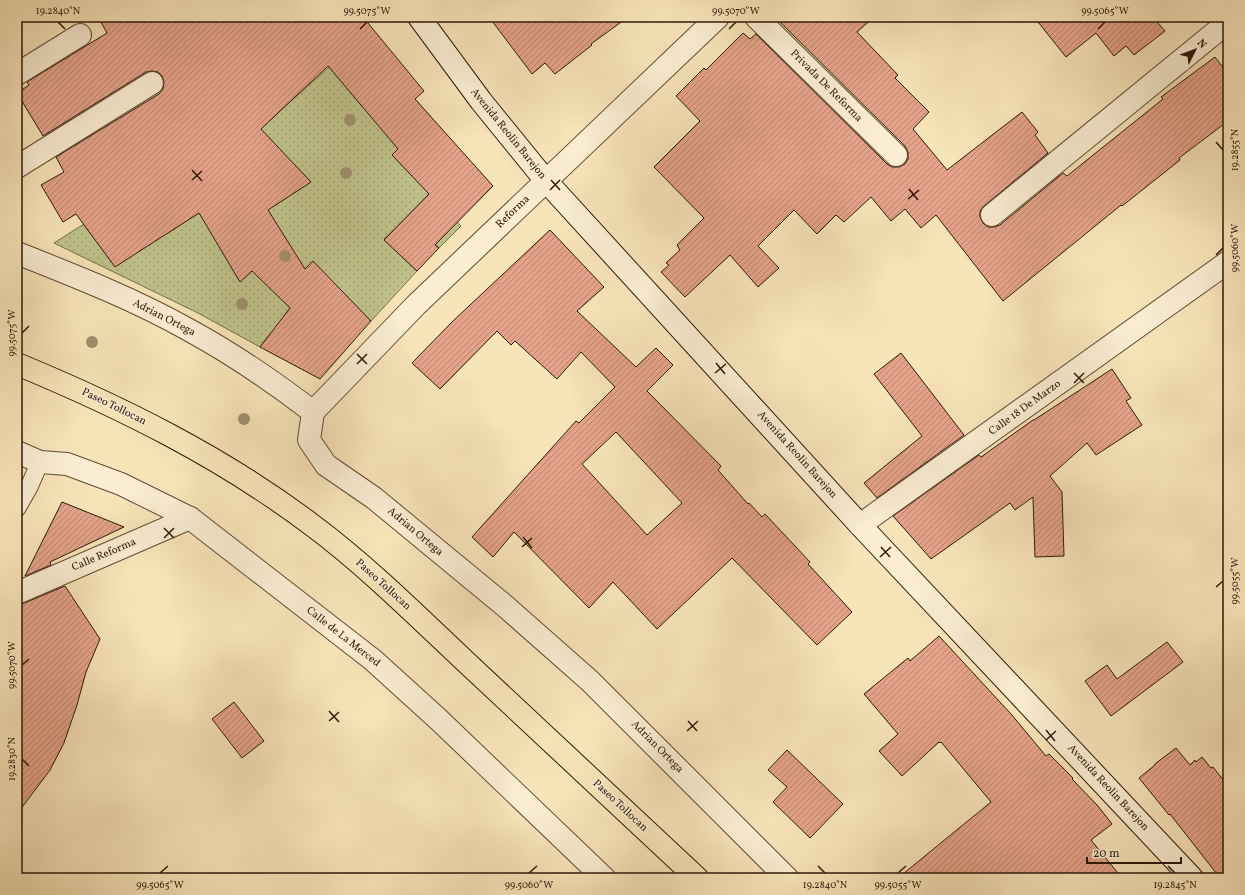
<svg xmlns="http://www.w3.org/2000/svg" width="1245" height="895" font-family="Vollkorn,serif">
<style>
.green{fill:url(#green-dots);stroke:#766e4a;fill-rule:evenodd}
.building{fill:url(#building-hatch);stroke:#2c1809;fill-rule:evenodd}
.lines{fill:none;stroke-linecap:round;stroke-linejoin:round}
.lane-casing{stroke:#5f4b35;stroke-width:19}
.street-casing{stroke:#5f4b35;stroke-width:24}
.secondary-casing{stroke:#2c1809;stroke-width:24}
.highway-casing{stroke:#2c1809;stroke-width:24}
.lane{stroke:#faedd2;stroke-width:17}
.street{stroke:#faedd2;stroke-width:22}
.secondary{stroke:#faedd2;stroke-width:22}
.highway{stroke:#f8e4b9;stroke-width:22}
.tree{fill:#a1906e}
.ticks{fill:none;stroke:#2c1809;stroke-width:1.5}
.labels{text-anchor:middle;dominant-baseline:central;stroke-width:3;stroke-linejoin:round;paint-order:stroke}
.street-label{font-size:11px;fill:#2c1809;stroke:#faedd2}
.neatline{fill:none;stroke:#2c1809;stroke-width:1.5}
.ticks-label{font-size:10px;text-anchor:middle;fill:#2c1809}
</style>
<defs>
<pattern id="green-dots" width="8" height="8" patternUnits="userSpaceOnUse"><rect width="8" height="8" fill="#c1c38c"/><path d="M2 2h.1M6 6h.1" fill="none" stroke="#a6a777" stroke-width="1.8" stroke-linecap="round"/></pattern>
<pattern id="building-hatch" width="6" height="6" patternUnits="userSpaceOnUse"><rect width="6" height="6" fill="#e5a38b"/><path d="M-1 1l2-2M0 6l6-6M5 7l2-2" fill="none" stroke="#ba8470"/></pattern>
</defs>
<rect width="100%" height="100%" fill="#f8e4b9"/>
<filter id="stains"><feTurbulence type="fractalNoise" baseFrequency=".005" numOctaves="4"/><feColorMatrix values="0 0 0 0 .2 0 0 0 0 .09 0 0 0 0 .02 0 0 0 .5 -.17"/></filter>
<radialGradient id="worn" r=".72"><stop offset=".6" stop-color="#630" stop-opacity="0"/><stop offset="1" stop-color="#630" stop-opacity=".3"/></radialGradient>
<path class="green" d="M 329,67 L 381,128 L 415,99 L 430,116 L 392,155 L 461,226 L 439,248 L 407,217 L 384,239 L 417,271 L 371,321 L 312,262 L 278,296 L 325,342 L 269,335 L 260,347 L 198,313 L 54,243 L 84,224 L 115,266 L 253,179 L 260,129 ZM 295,165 L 311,182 L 272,207 L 260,190 Z"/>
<g class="building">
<polygon points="98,17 363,17 424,91 415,99 493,186 435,245 439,248 417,271 384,240 429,194 392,155 398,149 328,66 261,129 311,182 268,210 305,269 313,261 371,321 320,379 260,347 290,308 252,271 240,282 199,213 115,267 76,214 63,222 41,185 64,172 56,157 159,94 163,89 164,82 162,76 158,72 152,71 146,72 43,136 17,93 29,85 27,82 107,33"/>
<polygon points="489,17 628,17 591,44 592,45 555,74 545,63 532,74"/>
<polygon points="775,17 874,17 857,32 898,75 895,78 929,112 913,129 947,170 1022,112 1038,132 1035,135 1048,153 984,206 980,211 980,217 983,223 988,227 994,227 1000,225 1063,173 1067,176 1163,99 1161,97 1215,57 1228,74 1228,121 1179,158 1180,160 1122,206 1121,205 1003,301 936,215 921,228 905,209 891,221 871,197 844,222 836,215 817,234 794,210 758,246 779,268 758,287 730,255 685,297 661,272 669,265 666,263 680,250 677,245 704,218 654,167 700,121 676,96 704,68 706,70 743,33 750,39 756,34 887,164 892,167 899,167 905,164 908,159 908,152 905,146"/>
<polygon points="1034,17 1153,17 1165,31 1134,55 1126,46 1114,56 1096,33 1066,57"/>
<path d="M 550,230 L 604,287 L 577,311 L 636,367 L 656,348 L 673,365 L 647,391 L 721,466 L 718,470 L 748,504 L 749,503 L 762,517 L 765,514 L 810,562 L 808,564 L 852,612 L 817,645 L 732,558 L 657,629 L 613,582 L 589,608 L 514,532 L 493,557 L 472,537 L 576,421 L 579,423 L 615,387 L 581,352 L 557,379 L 515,341 L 511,345 L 497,331 L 440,389 L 412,363 L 453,321 ZM 616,432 L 682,503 L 647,535 L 582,464 Z"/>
<polygon points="901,353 964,435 877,498 864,483 922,436 874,374"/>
<polygon points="1112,369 1131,398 1126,401 1142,425 1096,455 1087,443 1050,476 1062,492 1064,556 1035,557 1033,497 1015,510 1010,503 931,559 893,516 979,455 981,457 1033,420 1034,420"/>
<polygon points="62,502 124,527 50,562 51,565 25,576"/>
<polygon points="65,586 100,639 86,672 77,705 64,743 50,770 17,814 17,605 22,604"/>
<polygon points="939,636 1011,714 1046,756 1049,754 1073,778 1072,779 1098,806 1112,824 1091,840 1122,878 898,878 991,802 941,742 940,743 939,742 902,776 879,751 898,734 864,694 908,658 910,661"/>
<polygon points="1167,642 1183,662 1111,716 1085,681 1107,665 1117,679"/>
<polygon points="234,702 264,741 242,758 212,719"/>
<polygon points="1176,748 1190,765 1195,760 1196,762 1202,757 1211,768 1213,767 1228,786 1228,878 1220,878 1170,814 1169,815 1139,778 1155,765 1155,764"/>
<polygon points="787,750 843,804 810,838 773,802 787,787 768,770"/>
</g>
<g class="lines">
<defs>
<polyline id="lane" points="17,508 29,487 40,462"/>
<g id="street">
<polyline points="756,17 896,155"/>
<polyline points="17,74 80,35"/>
<polyline points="17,167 152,83"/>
<polyline points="992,215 1228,22"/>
<path d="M 17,253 C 75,276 134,299 189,330 C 233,354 274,382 313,412"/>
<polyline points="313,412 309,440 326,465 374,498 505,606 590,681 787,878"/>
<polyline points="313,412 416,305 718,17"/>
<polyline points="17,452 40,462 67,464 121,484 190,518 373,660 438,719 604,878"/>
<polyline points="860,525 1228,262"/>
<polyline points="17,593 190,518"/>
</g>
<polyline id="secondary" points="419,17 481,101 546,181 860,525 1192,878"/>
<path id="highway" d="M 17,364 C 121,407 222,457 312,525 C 367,566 417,616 467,663 C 544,735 621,806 697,878"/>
</defs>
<use href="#lane" class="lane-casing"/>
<use href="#street" class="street-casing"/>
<use href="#secondary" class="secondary-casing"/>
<use href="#highway" class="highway-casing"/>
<use href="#lane" class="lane"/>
<use href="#street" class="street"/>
<use href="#secondary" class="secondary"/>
<use href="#highway" class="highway"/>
</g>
<g class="tree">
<circle cx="350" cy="120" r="6"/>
<circle cx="346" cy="173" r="6"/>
<circle cx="285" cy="256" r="6"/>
<circle cx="242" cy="304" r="6"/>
<circle cx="92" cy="342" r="6"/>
<circle cx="244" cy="419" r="6"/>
</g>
<path class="ticks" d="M 58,22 L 65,29M 360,29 L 367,22M 729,29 L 736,22M 1098,29 L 1105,22M 1216,142 L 1223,150M 192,170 L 202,181M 192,180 L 202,171M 551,180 L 560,190M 909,189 L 918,200M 550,190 L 560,180M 908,199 L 919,190M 1216,255 L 1223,248M 22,333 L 29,326M 357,354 L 367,364M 716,363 L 725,374M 357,364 L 367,354M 715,373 L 726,364M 1074,373 L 1084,383M 1074,383 L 1084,373M 164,528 L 174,538M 523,537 L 532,548M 164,538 L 174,528M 522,547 L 532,538M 881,547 L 890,557M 880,557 L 891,547M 1216,587 L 1223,581M 22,665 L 29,659M 329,711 L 339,722M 329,721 L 339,712M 688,721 L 697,731M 1046,730 L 1055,741M 687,731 L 698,721M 1046,740 L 1056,731M 22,759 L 29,766M 818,866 L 825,873M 1168,866 L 1175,873M 160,873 L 168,866M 529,873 L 537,866M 898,873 L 906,866"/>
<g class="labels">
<g class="street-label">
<text transform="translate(826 86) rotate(45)">Privada De Reforma</text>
<text transform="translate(508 134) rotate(51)">Avenida Reolin Barejon</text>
<text transform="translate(513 212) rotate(-44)">Reforma</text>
<text transform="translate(164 318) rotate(27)">Adrian Ortega</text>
<text transform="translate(114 407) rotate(26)">Paseo Tollocan</text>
<text transform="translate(1025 408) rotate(-36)">Calle 18 De Marzo</text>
<text transform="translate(797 455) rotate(48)">Avenida Reolin Barejon</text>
<text transform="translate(415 532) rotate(40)">Adrian Ortega</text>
<text transform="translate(104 555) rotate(-23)">Calle Reforma</text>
<text transform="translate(383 585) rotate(42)">Paseo Tollocan</text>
<text transform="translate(343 637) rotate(38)">Calle de La Merced</text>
<text transform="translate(657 747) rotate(45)">Adrian Ortega</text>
<text transform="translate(1108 788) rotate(47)">Avenida Reolin Barejon</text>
<text transform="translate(620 806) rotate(43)">Paseo Tollocan</text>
</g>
</g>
<rect width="1245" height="895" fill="none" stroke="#f8e4b9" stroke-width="44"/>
<g transform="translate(1195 50) rotate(48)" stroke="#faedd2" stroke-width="3" paint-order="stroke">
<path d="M0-3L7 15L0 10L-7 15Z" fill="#2c1809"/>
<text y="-6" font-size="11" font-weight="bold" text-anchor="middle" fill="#2c1809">N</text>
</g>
<path d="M1087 857v6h94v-6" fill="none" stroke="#2c1809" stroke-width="2"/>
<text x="1093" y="857" font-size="12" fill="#2c1809" stroke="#faedd2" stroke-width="3" paint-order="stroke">20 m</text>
<rect x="22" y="22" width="1201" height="851" class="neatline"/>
<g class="ticks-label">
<text x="58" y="14">19.2840°N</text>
<text x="367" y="14">99.5075°W</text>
<text x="736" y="14">99.5070°W</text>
<text x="1105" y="14">99.5065°W</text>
<text transform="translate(1234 150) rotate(-90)" y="4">19.2855°N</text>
<text transform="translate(1234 248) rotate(-90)" y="4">99.5060°W</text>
<text transform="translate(11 333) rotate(-90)" y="4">99.5075°W</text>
<text transform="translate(1234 581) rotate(-90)" y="4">99.5055°W</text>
<text transform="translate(11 665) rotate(-90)" y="4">99.5070°W</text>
<text transform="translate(11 759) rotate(-90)" y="4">19.2830°N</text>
<text x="160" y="888">99.5065°W</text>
<text x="529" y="888">99.5060°W</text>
<text x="825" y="888">19.2840°N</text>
<text x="898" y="888">99.5055°W</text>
<text x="1175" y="888">19.2845°N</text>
</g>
<rect width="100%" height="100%" filter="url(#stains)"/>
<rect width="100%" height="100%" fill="url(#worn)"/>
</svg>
